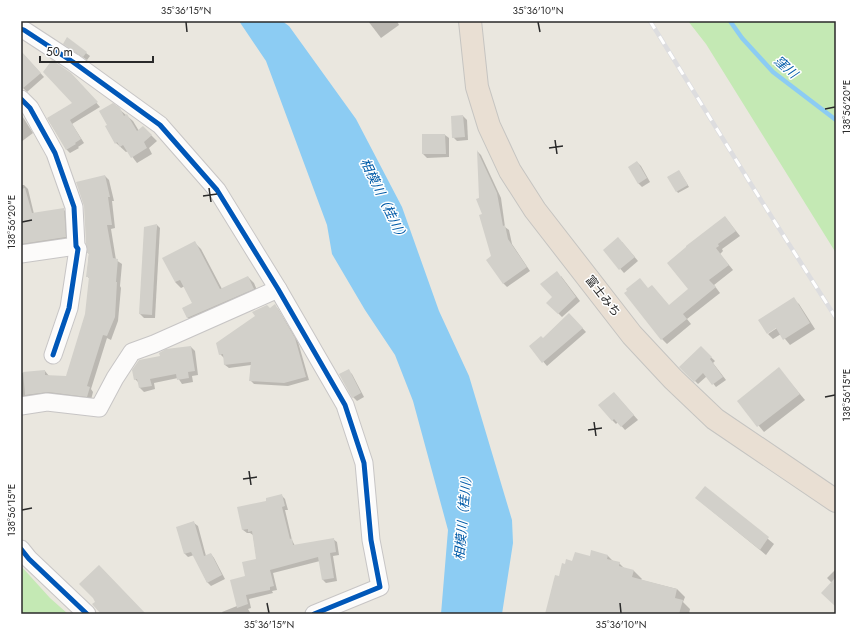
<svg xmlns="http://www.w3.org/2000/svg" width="857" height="635" font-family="Jost,'Noto Sans JP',sans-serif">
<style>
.green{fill:#c4e9b4}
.water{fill:#8cccf3}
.shadow{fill:#0003}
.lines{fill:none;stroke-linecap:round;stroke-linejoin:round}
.stream{stroke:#8cccf3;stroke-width:4.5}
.building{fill:#d2d0ca}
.minor-casing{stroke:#c7c5c5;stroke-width:19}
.highway-casing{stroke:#c5c4c1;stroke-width:24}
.minor{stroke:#fcfbfa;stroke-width:17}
.highway{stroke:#e9dfd3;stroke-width:22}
.rail-casing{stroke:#dddddf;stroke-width:4.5}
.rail{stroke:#fff;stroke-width:3;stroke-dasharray:9;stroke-linecap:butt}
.cycleway-casing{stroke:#fff;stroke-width:8}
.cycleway{stroke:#0057b8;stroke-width:5}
.ticks{fill:none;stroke:#2a2a2a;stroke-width:1.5}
.labels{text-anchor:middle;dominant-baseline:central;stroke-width:3;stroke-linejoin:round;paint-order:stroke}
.street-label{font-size:12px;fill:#2a2a2a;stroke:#fff}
.water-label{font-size:13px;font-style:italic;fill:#005ba8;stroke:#fff}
.neatline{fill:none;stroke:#2a2a2a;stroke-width:1.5}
.ticks-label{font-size:10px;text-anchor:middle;fill:#2a2a2a}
</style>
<rect width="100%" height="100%" fill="#eae7df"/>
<g class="green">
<polygon points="688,21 836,21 836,253 706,44"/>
<polygon points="21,566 50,598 68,614 21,614"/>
</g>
<polygon class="water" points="239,21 282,21 289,26 356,119 402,207 439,311 469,376 512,520 513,543 502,614 441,614 448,530 413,401 395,355 365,310 332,254 327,225 266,61"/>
<g class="shadow">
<polygon points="368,21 397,21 399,25 381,38"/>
<polygon points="68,47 86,53 90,56 87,60"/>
<polygon points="25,56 44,77 27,92 21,86"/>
<polygon points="75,78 100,107 72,124 84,143 78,147 79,148 70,153 67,150 48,119 74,103"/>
<polygon points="119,109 133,121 139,131 143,127 157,141 149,148 152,154 137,163 128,151 126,152 116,143"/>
<polygon points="21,114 33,133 21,142"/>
<polygon points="463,116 467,120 468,140 457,141 453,137"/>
<polygon points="445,135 449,138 449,157 427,158 423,154"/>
<polygon points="478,152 481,155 501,198 505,227 509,230 512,244 530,271 507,287 503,283 493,256 480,198"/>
<polygon points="637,162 641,166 650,182 642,187 638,183"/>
<polygon points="679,171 689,187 678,193 668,177"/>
<polygon points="105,176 109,180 114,201 112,201 115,228 111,229 116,260 122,264 120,286 121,288 118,321 111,340 107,338 91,389 93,392 91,400 21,401 21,373 45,371 49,376 67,377 86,314 90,279 87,276 89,254 88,253"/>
<polygon points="21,185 24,185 28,189 34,214 63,209 67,213 69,240 21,248"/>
<polygon points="725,217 740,236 722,249 723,251 720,254 733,270 714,285 720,293 687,319 691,324 667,344 662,339 649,289 652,286 669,306 690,290"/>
<polygon points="157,225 160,228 155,318 144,318 140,314"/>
<polygon points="622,242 638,261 624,273 604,250"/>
<polygon points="195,243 201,249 222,289 248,277 254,283 259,295 194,324 188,318 183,308 193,304 185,286 181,288 175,282"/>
<polygon points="561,276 580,301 562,317 548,303 554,297"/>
<polygon points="793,299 799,304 815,329 790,345 781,334 773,339 768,334 780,326"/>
<polygon points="275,306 278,309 298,342 309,380 288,386 254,384 250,380 251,365 229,368 225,365 224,358 220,354"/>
<polygon points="569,314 586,332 547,366 530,346 543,339"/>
<polygon points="191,347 195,351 198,375 192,376 193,382 182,384 178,378 154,383 155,389 144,392 140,388 139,383 135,379 161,357"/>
<polygon points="701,348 715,361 713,363 726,380 716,387 707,376 698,384 681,367"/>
<polygon points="348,371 352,374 364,397 357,401 353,397"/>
<polygon points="784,375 805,400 764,432 738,401"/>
<polygon points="614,393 638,420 625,430 618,422 616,424 612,420"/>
<polygon points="705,487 774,544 766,555 696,498"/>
<polygon points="281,495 285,499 288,510 285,510 292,540 295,546 333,539 337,542 339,555 333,556 337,581 326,583 323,580 320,561 273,573 277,590 272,591 273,593 249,599 251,608 248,609 251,614 223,614 222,612 237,606 246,577 257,560 253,535 250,533 247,533 243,530 239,508 268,502"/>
<polygon points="194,523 198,526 206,556 211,554 214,558 225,579 211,586 207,582 194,555 188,557 184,553"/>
<polygon points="592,552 608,556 614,562 619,563 625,569 634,571 642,579 641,580 677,589 685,597 683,602 690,609 689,614 546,614 560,577 573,562 591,557"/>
<polygon points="836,569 836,606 832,583 827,578"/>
</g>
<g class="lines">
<polyline class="stream" points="730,21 742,38 773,72 836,120"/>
</g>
<g class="building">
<polygon points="67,37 87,52 83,57 63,44"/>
<polygon points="21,51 41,73 22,89 21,89"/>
<polygon points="52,60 71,73 98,102 70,120 81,139 75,143 76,144 66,150 47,118 72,103 43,72"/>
<polygon points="113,103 120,108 124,116 127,114 137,131 143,126 152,135 144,142 147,148 131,158 123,145 120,147 117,142 115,144 105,126 107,125 99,111"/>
<polygon points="463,115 465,137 452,138 451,116"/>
<polygon points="422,134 445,134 446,154 422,154"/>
<polygon points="477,150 497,193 503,226 505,225 508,239 527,267 503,284 486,260 491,256 479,215 482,214 476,199 479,198"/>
<polygon points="637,161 647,178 638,184 628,167"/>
<polygon points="679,170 688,185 676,192 667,177"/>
<polygon points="105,175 110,197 108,197 112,225 107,225 113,258 118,259 116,282 117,282 115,317 107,336 103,335 87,386 90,387 87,397 48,392 25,395 23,372 45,370 45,375 66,376 85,314 89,277 86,277 89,253 87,253 86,243 84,206 76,182"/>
<polygon points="25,188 32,213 64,208 66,237 21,244 21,189"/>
<polygon points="725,216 736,231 718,244 719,246 716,248 729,265 709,280 716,287 683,314 687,319 661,340 624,293 627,291 626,289 640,278 648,288 652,285 669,305 688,289 667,263 686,247 686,246"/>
<polygon points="157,224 152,315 139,314 144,227"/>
<polygon points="618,237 635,257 619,270 603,250"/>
<polygon points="195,241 220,289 248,276 254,289 187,318 182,308 192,303 180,280 175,282 162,258"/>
<polygon points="557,271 576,297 558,314 546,303 552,297 540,284"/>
<polygon points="794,297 810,323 783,340 776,328 767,334 758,320"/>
<polygon points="275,304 295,338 306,377 284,383 249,381 251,362 224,365 223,354 219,355 216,343 255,316 252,312 267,305 270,308"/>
<polygon points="569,313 583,328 542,363 529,346 541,336 543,338"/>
<polygon points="191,346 195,371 188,372 189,378 177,380 176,374 150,379 152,386 139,388 137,379 134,380 132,370 139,360 160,356 159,353 166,349"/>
<polygon points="701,346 712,357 710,359 723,377 712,385 703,373 694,382 679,367"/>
<polygon points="779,367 800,394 757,427 737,401"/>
<polygon points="349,369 361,393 352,398 339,374"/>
<polygon points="614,392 634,415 621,427 614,419 612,421 598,405"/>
<polygon points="705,486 769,537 760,550 695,498"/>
<polygon points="282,494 285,506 282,507 290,539 292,538 293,545 334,538 336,552 330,553 334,578 322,580 318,557 270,570 274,586 270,587 270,590 246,595 248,604 237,608 230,580 245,576 242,562 256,559 252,531 248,532 248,529 242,530 237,507 266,501 266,498"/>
<polygon points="194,521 204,556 211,553 222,575 207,583 191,552 184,554 176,527"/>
<polygon points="591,550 608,555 607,559 620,562 619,566 634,570 632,577 677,589 675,598 683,600 679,614 545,614 555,575 559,576 562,563 565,564 566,559 572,561 575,552 590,556"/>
<polygon points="99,565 146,614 101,614 92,604 95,602 93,598 79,584"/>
<polygon points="836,577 836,607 821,593"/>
</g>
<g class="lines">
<defs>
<g id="minor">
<polyline points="21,29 24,30 73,62 160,125 217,190 278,289 345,405 364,463 371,540 380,587 314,614"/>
<polyline points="21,99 30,108 55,153 74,207 76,246 78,249 69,308 53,355"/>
<polyline points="21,254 76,246"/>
<polyline points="21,406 47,402 99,408 115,378 132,352 154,344 278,289"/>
<polyline points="21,549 29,559 87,614"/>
</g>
<polyline id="highway" points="470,21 477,87 489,126 510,171 535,210 632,335 673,379 715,419 836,501"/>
</defs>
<use href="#minor" class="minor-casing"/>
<use href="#highway" class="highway-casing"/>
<use href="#minor" class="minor"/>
<use href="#highway" class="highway"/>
<defs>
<polyline id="rail" points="650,21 754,189 836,318"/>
</defs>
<use href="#rail" class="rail-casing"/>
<use href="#rail" class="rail"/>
<defs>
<g id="cycleway">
<polyline points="21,29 24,30 73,62 160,125 217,190 278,289 345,405 364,463 371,540 380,587 314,614"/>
<polyline points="21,99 30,108 55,153 74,207 76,246 78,249 69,308 53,355"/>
<polyline points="21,549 29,559 87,614"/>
</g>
</defs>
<use href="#cycleway" class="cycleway-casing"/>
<use href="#cycleway" class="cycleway"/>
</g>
<path class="ticks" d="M 186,22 L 187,32M 538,22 L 540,32M 825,109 L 835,107M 555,140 L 557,154M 549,148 L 563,146M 209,188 L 211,202M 203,196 L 217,194M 22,222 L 32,220M 825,397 L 835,395M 594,422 L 596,436M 588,430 L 602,428M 249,471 L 251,485M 243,479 L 257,477M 22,510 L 32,508M 267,603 L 269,613M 620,603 L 621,613"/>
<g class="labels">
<g class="street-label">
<text transform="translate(603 296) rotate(52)">富士みち</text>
</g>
<g class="water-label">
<text transform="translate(786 67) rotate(42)">窪川</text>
<text transform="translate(384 200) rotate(64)">相模川（桂川）</text>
<text transform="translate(463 515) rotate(-85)">相模川（桂川）</text>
</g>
</g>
<rect width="857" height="635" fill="none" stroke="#ffffff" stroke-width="44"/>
<path d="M40 56v6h113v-6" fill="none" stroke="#2a2a2a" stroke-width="2"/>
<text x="46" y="56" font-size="12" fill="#2a2a2a" stroke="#ffffff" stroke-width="3" paint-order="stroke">50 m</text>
<rect x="22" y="22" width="813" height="591" class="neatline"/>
<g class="ticks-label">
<text x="186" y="14">35°36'15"N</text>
<text x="538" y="14">35°36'10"N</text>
<text transform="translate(846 107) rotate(-90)" y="4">138°56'20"E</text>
<text transform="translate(11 222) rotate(-90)" y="4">138°56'20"E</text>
<text transform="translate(846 395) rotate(-90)" y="4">138°56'15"E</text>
<text transform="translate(11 510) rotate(-90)" y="4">138°56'15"E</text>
<text x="269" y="628">35°36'15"N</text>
<text x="621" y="628">35°36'10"N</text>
</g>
</svg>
